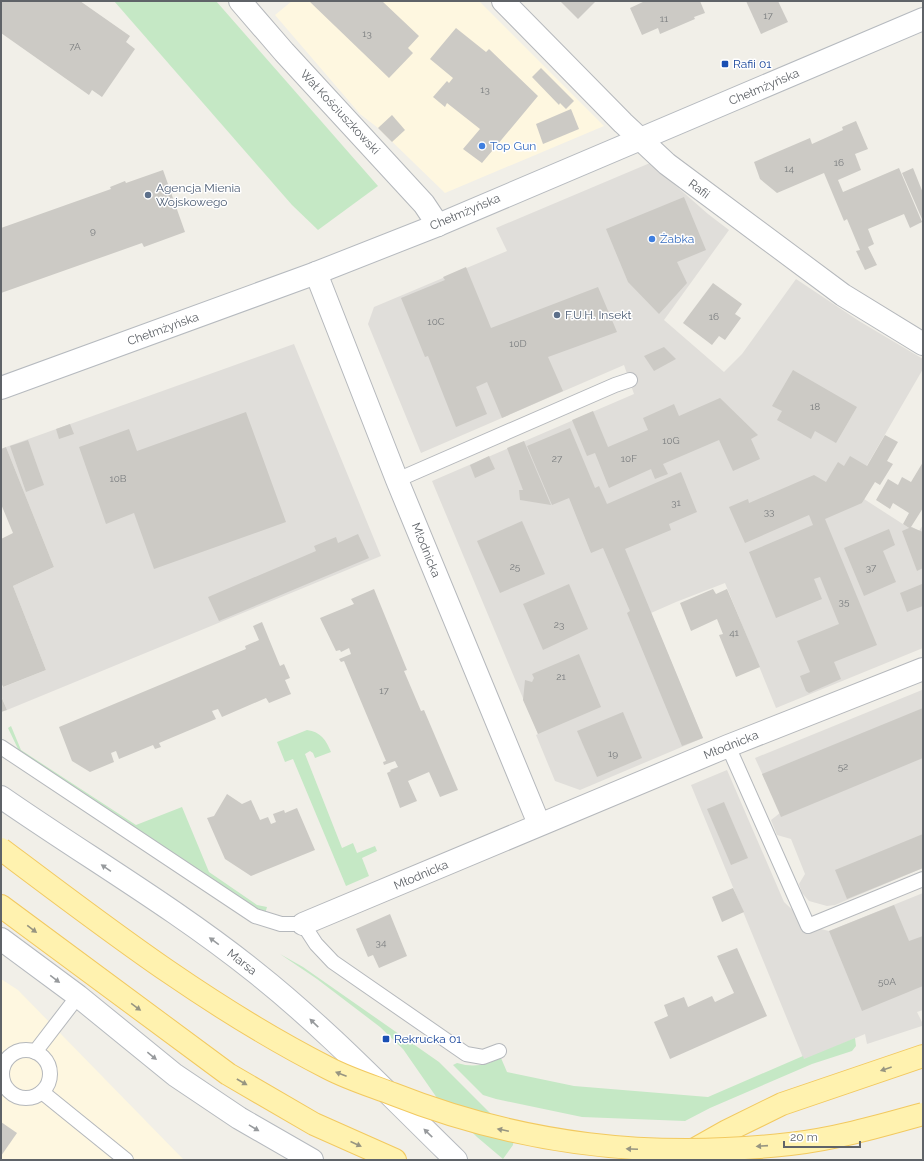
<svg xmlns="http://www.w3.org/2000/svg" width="924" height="1161" font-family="Raleway,sans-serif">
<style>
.commercial{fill:#fef7e0}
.industrial{fill:#e0deda}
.green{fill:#c5e8c5}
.building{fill:#cccac5}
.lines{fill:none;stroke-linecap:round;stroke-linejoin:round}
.lane-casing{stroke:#b5b8bc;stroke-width:16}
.street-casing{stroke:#b5b8bc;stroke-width:24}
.secondary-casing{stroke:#b6babf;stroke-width:24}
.primary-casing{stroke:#f2c960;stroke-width:24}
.lane{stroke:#fff;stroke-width:14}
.street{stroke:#fff;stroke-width:22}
.secondary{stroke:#fff;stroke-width:22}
.primary{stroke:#fff2af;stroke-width:22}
.primary-bridge-casing{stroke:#f2c960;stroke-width:24;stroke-linecap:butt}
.primary-bridge{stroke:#fff2af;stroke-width:22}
.oneway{fill:#979a9d}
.oneway2{fill:#979581}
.transit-dot{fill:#1a4fb4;stroke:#fff;stroke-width:1.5}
.shop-dot{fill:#3f7fe0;stroke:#fff;stroke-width:1.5}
.service-dot{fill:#5c6f8a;stroke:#fff;stroke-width:1.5}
.labels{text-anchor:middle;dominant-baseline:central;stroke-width:3;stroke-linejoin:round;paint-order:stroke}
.number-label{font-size:10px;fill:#7a7d7f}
.transit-label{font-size:12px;fill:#164399;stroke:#fff;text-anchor:start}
.street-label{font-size:12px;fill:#5f6368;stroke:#fff}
.shop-label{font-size:12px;fill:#366cbe;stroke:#fff;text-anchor:start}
.service-label{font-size:12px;fill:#4e5e75;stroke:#fff;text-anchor:start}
</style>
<rect width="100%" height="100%" fill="#f1efe8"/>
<g class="commercial">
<polygon points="292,1 479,1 604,126 445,193 378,128 360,114 275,15"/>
<polygon points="1,979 18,990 184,1160 1,1160"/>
</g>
<g class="industrial">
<polygon points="650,163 708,214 729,230 664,320 724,372 742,354 796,279 859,321 923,359 923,369 862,474 862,503 864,499 909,528 912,527 919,531 923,525 923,648 776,708 725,583 676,602 651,613 703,738 580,790 555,781 536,735 538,734 432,481 634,394 624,365 421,453 368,324 374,307 507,251 496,228"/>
<polygon points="294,344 381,556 7,710 1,695 1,688 46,670 13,586 54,567 6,447"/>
<polygon points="922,690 923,868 835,905 827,906 809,901 802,893 799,884 805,874 791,839 777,835 771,820 780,813 755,758"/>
<polygon points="727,770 784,902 802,919 817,928 829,931 923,893 923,1010 917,1012 922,1022 922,1026 867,1044 865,1034 804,1060 691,785"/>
</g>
<g class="green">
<polygon points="114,1 216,1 378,186 318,230 292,205"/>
<polygon points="11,726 21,750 136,825 182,807 209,872 257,905 267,907 265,914 19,751 8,728"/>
<path d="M 307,730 C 321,732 326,740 331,752 L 315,758 L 313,753 L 310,751 L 305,754 L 342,848 L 353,843 L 357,853 L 375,846 L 377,851 L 362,858 L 369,876 L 346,886 L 293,759 L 285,762 L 277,742 Z"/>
<polygon points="280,954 303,967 439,1062 514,1137 513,1145 503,1159 477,1137 437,1098 403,1049 380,1027 317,979"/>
<path d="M 855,1038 L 856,1046 L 852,1051 L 812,1064 L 710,1108 L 685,1121 L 582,1117 L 496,1099 L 483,1095 L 453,1065 L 457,1063 C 474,1068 486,1065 501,1058 L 507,1072 L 574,1086 L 708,1097 L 803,1056 L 804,1059 Z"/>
</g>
<g class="building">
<polygon points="1,1 80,1 130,36 126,42 135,49 102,97 92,90 89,95 1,33"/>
<polygon points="309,1 382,1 419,36 408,48 413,53 389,78"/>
<polygon points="560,1 596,1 578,19"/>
<polygon points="645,1 700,1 705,13 694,17 695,19 660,34 658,28 642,35 630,8"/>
<polygon points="746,1 778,1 788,22 761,34"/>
<polygon points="456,28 486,52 489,49 538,96 482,163 463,149 480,129 447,103 445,107 433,97 447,81 449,83 453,78 430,59"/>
<polygon points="541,68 574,101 566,109 560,103 559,105 532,77"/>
<polygon points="571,109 579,129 543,144 536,124"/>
<polygon points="392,115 405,130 392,142 378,128"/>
<polygon points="856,121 868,149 855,154 861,170 838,180 843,192 899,168 922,222 910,228 904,214 868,229 874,244 868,247 877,265 865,270 856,251 860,250 847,219 844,221 824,173 777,193 760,179 754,162 810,138 812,144 843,130 842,127"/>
<polygon points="913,168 923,193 922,219 902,173"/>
<polygon points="163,170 185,232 144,247 142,243 1,293 1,228 111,189 110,187 125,181 126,183"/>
<polygon points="684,197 706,250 677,262 687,283 659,314 628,282 606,229"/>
<polygon points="466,267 491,328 598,287 617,332 548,357 563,391 502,418 487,382 476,387 487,414 456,427 428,356 425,357 401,298 445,280 443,277"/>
<polygon points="713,283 742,304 735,314 741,318 725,340 719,336 712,345 683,323"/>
<polygon points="664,347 676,359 654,371 644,356"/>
<polygon points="793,370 857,407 836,443 815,431 811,439 777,420 782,411 772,406"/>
<polygon points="720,398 758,435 751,439 760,459 733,471 719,440 663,464 668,474 655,479 651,469 609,488 595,453 587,456 572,420 593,411 608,447 648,430 643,418 674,404 679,416"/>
<polygon points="246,412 286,522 154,569 134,513 106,524 79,447 129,429 137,451"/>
<polygon points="70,424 74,434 59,439 56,429"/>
<polygon points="570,428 595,488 599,486 607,504 681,472 697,512 669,524 671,530 625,549 703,738 682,746 627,613 630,611 603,548 591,553 569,498 552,505 527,446"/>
<polygon points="885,435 898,442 887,461 893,464 880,485 875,482 862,503 825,519 877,645 834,662 841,679 809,693 806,691 800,676 810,672 797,641 839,624 820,577 814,579 822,599 776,618 749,552 813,525 809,515 745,543 729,507 748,499 749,503 814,475 826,482 838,462 844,466 850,456 867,466"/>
<polygon points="28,440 44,485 26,492 10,446"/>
<polygon points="524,441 551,505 520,500 519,490 523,490 507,448"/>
<polygon points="6,447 54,567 13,586 46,670 3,687 1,682 1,539 13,533 1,504 1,449"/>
<polygon points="489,456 495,469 475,478 470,465"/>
<polygon points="923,462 923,508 911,527 923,532 923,568 917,571 902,531 909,528 903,524 909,513 893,503 890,509 876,500 888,479 898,485 902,477 911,482"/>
<polygon points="522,521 545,574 500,593 477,541"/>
<polygon points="889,529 895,545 883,551 896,582 864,596 844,548"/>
<polygon points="358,534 369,558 219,621 208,597 316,551 314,546 336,537 338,543"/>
<polygon points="569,584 588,629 543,650 523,604"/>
<polygon points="922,584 923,606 907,612 900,593"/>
<polygon points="374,589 407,670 404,671 421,711 424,710 458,790 440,797 429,772 408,781 417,801 400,808 387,773 391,771 390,770 398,767 395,761 384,765 383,762 386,761 344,661 341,662 339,659 351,654 349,648 341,652 340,650 336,651 320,618 354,604 351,599"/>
<polygon points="713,589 716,594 727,589 760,667 736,677 719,635 723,634 717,619 691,631 680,603"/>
<polygon points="262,622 280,666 284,664 290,678 285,680 291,694 269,703 266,698 222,717 218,709 212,711 216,719 159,743 161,747 155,749 153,745 119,759 116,751 111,753 114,762 90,772 72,761 59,727 246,649 245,646 259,640 253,626"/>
<polygon points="579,654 601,707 538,734 523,700 525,680 532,682 534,678 532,674"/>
<polygon points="1,696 7,710 1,712"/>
<polygon points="923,708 923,758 781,817 762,774"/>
<polygon points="623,712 642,758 597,777 577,731"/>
<polygon points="227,794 242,804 251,800 260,820 268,817 271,824 276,822 273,814 284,810 285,813 297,808 315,850 251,876 225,859 207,818 214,816"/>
<polygon points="724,802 748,858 731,865 707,809"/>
<polygon points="923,834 923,868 847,899 835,870"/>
<polygon points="733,888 744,912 722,922 712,897"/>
<polygon points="894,905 909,941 923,936 923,986 862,1011 829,931"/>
<polygon points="390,914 407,956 379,968 373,955 368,957 356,929"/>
<polygon points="737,948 767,1016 670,1059 654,1022 668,1016 664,1005 684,997 688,1007 712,996 715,1002 734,993 717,956"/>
<polygon points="1,1122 17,1133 1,1156"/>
</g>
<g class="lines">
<defs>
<g id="lane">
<polyline points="397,480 615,385 630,380"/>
<polyline points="728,746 808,926 923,879"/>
<polyline points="1,747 255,916 281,924 303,924 316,944 333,962 466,1054 483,1057 499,1051"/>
<circle cx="26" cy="1074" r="24"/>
<polyline points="35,1052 78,996"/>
<polyline points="42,1092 126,1160"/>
</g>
<g id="street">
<polyline points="240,1 284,52 424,204 438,225"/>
<polyline points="503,1 623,123 667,164 843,295 923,344"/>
<polyline points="316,273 397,480 539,824"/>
<polyline points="303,924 728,746 923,669"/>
</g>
<g id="secondary">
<polyline points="1,388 316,273 438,225 923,19"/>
<path d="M 1,797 C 86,856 175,908 255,972 C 327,1029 390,1096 456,1160"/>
<polyline points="1,939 78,996 175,1075 239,1118 312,1160"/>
</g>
<g id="primary">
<polyline points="1,906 228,1074 314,1124 395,1160"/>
<polyline points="688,1153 727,1131 782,1104 923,1056"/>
</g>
</defs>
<use href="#lane" class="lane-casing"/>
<use href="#street" class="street-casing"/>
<use href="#secondary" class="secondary-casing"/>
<use href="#primary" class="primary-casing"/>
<use href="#lane" class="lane"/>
<use href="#street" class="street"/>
<use href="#secondary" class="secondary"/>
<use href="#primary" class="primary"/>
<defs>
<path id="primary-bridge" d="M 1,849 C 106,928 210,1008 328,1068 C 349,1079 372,1086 393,1094 C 522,1145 652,1160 790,1144 C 835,1139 880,1126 923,1114"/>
</defs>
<use href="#primary-bridge" class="primary-bridge-casing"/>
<use href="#primary-bridge" class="primary-bridge"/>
</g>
<defs><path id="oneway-solid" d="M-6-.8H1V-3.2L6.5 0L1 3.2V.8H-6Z"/></defs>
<g class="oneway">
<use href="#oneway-solid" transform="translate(106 868) rotate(-146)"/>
<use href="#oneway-solid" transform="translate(214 941) rotate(-144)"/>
<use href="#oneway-solid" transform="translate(55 979) rotate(37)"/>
<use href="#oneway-solid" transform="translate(314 1023) rotate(-136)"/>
<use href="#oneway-solid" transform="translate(152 1056) rotate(39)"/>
<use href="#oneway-solid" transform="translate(254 1128) rotate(31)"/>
<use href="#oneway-solid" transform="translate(428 1133) rotate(-136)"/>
</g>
<g class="oneway2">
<use href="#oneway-solid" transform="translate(32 929) rotate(37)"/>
<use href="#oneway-solid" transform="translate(136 1007) rotate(36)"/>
<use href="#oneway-solid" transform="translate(886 1069) rotate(161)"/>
<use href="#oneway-solid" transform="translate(341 1074) rotate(-159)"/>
<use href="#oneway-solid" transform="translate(242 1082) rotate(30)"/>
<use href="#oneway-solid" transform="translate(503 1130) rotate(-168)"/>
<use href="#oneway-solid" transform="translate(356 1144) rotate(24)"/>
<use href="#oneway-solid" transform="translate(762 1146) rotate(176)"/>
<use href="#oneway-solid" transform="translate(632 1149) rotate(-177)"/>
</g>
<g class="transit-dot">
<rect x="721" y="60" width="8" height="8" rx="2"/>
<rect x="382" y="1035" width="8" height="8" rx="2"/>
</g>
<g class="shop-dot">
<circle cx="482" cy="146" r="4"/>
<circle cx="652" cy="239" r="4"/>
</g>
<g class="service-dot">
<circle cx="148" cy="195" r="4"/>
<circle cx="557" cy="315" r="4"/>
</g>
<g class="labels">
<g class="number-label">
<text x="768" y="15">17</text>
<text x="664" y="18">11</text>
<text x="367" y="33">13</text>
<text x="75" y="46">7A</text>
<text x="485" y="89">13</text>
<text x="839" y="162">16</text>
<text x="789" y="168">14</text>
<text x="93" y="230">9</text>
<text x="714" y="316">16</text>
<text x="436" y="321">10C</text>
<text x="518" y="343">10D</text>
<text x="815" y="406">18</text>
<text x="671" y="440">10G</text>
<text x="557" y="458">27</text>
<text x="629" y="458">10F</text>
<text x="118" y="478">10B</text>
<text x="676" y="502">31</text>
<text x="769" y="511">33</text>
<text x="515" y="566">25</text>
<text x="871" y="567">37</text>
<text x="844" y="601">35</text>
<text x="559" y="624">23</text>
<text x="734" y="632">41</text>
<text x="561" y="676">21</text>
<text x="384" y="690">17</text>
<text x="613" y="753">19</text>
<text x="843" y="766">52</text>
<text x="381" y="942">34</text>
<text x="887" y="981">50A</text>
</g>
<g class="transit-label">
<text x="733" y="64">Rafii 01</text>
<text x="394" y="1039">Rekrucka 01</text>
</g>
<g class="street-label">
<text transform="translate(764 87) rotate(-23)">Chełmżyńska</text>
<text transform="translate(340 112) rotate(47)">Wał Kościuszkowski</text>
<text transform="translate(699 189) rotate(37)">Rafii</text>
<text transform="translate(465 212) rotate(-23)">Chełmżyńska</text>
<text transform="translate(163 329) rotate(-20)">Chełmżyńska</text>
<text transform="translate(426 550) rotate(68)">Młodnicka</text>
<text transform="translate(731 745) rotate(-22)">Młodnicka</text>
<text transform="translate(421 875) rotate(-23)">Młodnicka</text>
<text transform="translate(242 962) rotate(38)">Marsa</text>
</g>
<g class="shop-label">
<text x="490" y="146">Top Gun</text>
<text x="660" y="239">Żabka</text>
</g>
<g class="service-label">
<text x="156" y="188">Agencja Mienia<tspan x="156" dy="14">Wojskowego</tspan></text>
<text x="565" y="315">F.U.H. Insekt</text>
</g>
</g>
<rect width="924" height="1161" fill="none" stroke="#5f6368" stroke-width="4"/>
<path d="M784 1141v6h76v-6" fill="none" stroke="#5f6368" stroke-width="2"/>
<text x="790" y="1141" font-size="12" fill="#5f6368" stroke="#ffffff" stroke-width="3" paint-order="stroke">20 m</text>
</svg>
